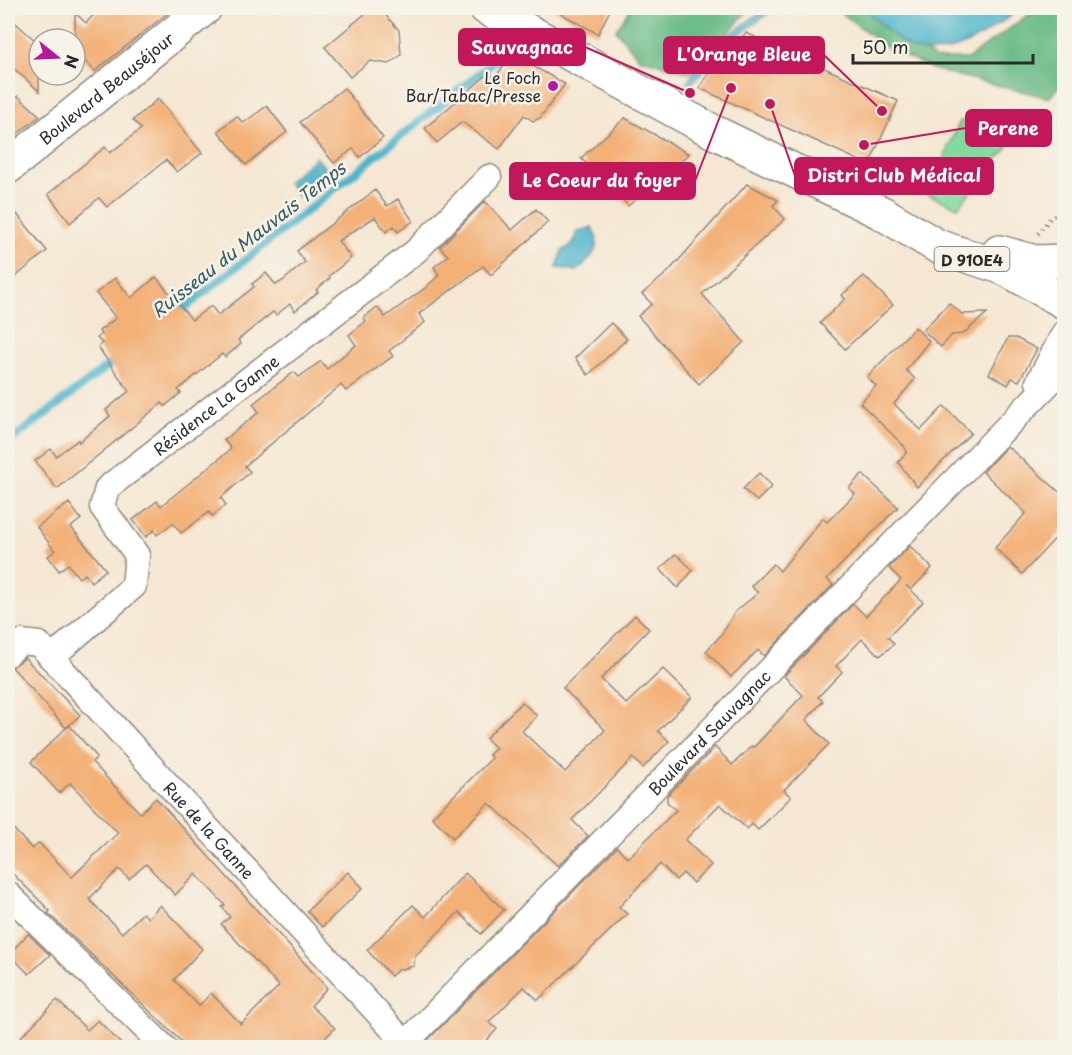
<svg xmlns="http://www.w3.org/2000/svg" width="1072" height="1055" font-family="'Playpen Sans',sans-serif">
<style>
.green{fill:#81da9f;stroke:#568265;stroke-width:1.5}
.forest{fill:#68ba86;stroke:#4a7258;stroke-width:1.5}
.water{fill:#4eb5cd;stroke:#3c707c;stroke-width:1.5}
.lines{fill:none;stroke-linecap:round;stroke-linejoin:round}
.stream{stroke:#4eb5cd;stroke-width:8}
.building{fill:#f3b077;fill-rule:evenodd}
.street-casing{stroke:#90897f;stroke-width:27}
.secondary-casing{stroke:#90897f;stroke-width:36}
.primary-casing{stroke:#90897f;stroke-width:36}
.path{stroke:#90897f;stroke-width:4;stroke-dasharray:1.5 4.5;stroke-linecap:butt}
.street{stroke:#fff;stroke-width:24}
.secondary{stroke:#fff;stroke-width:33}
.primary{stroke:#fff;stroke-width:33}
.poi-dot{fill:#b5179e;stroke:#f7f3e8;stroke-width:2}
.labels{text-anchor:middle;dominant-baseline:central;stroke-width:5;stroke-linejoin:round;paint-order:stroke}
.shield{fill:#f7f3e8;stroke:#686764;stroke-width:1.5}
.shield-label{font-size:15px;font-weight:bold;fill:#2b2b2b}
.poi-label{font-size:16px;fill:#2b2b2b;stroke:#f7f3e8;text-anchor:end}
.street-label{font-size:16px;fill:#2b2b2b;stroke:#f7f3e8}
.water-label{font-size:18px;font-style:italic;fill:#375b64;stroke:#f7f3e8}
.leader{fill:none;stroke:#c2185b;stroke-width:2}
.callout-dot{fill:#c2185b;stroke:#f7f3e8;stroke-width:2}
.callout{fill:#c2185b;stroke:#c2185b;stroke-width:2}
.callout-label{font-size:18px;text-anchor:middle;font-weight:bold;fill:#fff}
</style>
<rect width="100%" height="100%" fill="#f7f3e8"/>
<filter id="ink" filterUnits="userSpaceOnUse"><feTurbulence type="fractalNoise" baseFrequency=".0167" numOctaves="2"/><feDisplacementMap in="SourceGraphic" scale="12" xChannelSelector="R" yChannelSelector="G"/><feConvolveMatrix kernelMatrix="1 2 1 2 8 2 1 2 1" color-interpolation-filters="sRGB"/></filter>
<filter id="wash" filterUnits="userSpaceOnUse"><feTurbulence type="fractalNoise" baseFrequency=".008" numOctaves="4" result="noise"/><feDisplacementMap in="SourceGraphic" scale="24" xChannelSelector="R" yChannelSelector="G"/><feGaussianBlur stdDeviation="1.35" result="paint"/><feColorMatrix in="noise" values="0 0 0 0 0 0 0 0 0 0 0 0 0 0 0 0 0 1.4 0 .05"/><feComposite in="paint" operator="in"/></filter>
<g filter="url(#wash)">
<rect width="100%" height="100%" fill="#f5e7d3"/>
<polygon class="green" points="960,121 1019,133 958,207 927,194"/>
<g class="forest">
<polygon points="631,8 750,8 693,74 639,58 616,30"/>
<polygon points="835,8 873,8 935,59 967,59 1038,8 1064,8 1064,82 1049,98 935,70 889,49"/>
</g>
<g class="water">
<polygon points="766,8 775,8 732,41 691,84 686,82 732,33"/>
<path d="M 867,8 L 1022,8 C 990,29 956,62 914,49 C 903,46 881,24 871,15 Z"/>
<polygon points="316,157 329,173 299,197 287,182"/>
<path d="M 592,227 C 604,246 592,258 577,271 L 557,268 L 562,251 L 574,243 L 576,233 Z"/>
</g>
<g class="lines">
<g class="stream">
<polyline points="176,315 504,54"/>
<polyline points="8,443 118,358"/>
</g>
</g>
<g id="blocks">
<g class="building">
<polygon points="100,8 174,8 95,71 75,52 75,13 86,23"/>
<polygon points="372,8 379,8 399,30 401,55 389,64 370,61 350,77 325,47"/>
<polygon points="551,8 611,8 598,34"/>
<polygon points="8,16 39,44 39,91 8,63"/>
<polygon points="746,33 898,101 869,165 699,88 713,67"/>
<polygon points="513,55 565,84 540,118 533,121 524,115 499,149 462,122 437,143 425,128 489,73 495,77"/>
<polygon points="344,88 383,138 360,157 353,149 334,163 300,122"/>
<polygon points="18,96 40,116 8,141 8,105"/>
<polygon points="158,99 202,153 177,172 166,160 107,207 99,198 70,223 48,194 105,147 110,153 141,129 133,120"/>
<polygon points="267,106 287,132 246,165 218,131 237,116 243,123"/>
<polygon points="625,118 689,154 628,206 618,194 616,197 612,193 606,198 580,169 586,164 581,158"/>
<polygon points="747,184 778,200 773,206 785,219 702,294 744,342 699,384 638,316 652,304 642,294 668,272"/>
<polygon points="375,190 387,206 398,199 413,221 398,232 394,226 386,232 375,217 338,241 351,258 329,276 330,278 316,290 318,292 295,311 290,304 276,315 273,312 238,340 241,344 225,357 222,354 178,390 181,393 165,406 162,403 57,489 35,461 51,449 56,456 78,440 79,442 110,416 106,410 129,391 98,347 102,343 97,338 101,334 99,331 116,318 96,293 115,278 131,298 156,277 192,320 211,306 218,315 254,287 252,284 266,273 276,285 284,280 305,262 297,251"/>
<polygon points="485,201 512,230 536,209 548,222 491,275 483,266 419,314 425,322 389,351 393,356 346,391 341,385 245,466 250,472 221,498 226,505 212,516 209,512 181,533 173,523 157,535 154,530 146,537 133,520 157,501 161,506 231,449 224,440 259,412 253,404 269,391 294,372 299,377 321,361 327,369 356,345 349,335 366,321 363,318 377,307 385,317 425,288 439,275 434,267 448,256 440,247"/>
<polygon points="8,203 47,251 8,283"/>
<polygon points="864,276 893,305 845,349 820,323 845,299 842,295"/>
<polygon points="949,303 962,314 987,313 963,334 952,335 941,347 923,330"/>
<polygon points="611,323 627,339 588,375 575,358"/>
<polygon points="915,327 929,341 906,370 915,379 894,404 921,430 944,406 971,433 917,487 898,462 907,452 904,446 860,403 876,386 867,377"/>
<polygon points="1008,338 1016,338 1037,349 1019,381 1012,378 1008,385 989,374"/>
<polygon points="1007,446 1065,497 1065,528 1022,574 995,548 1026,513 983,472"/>
<polygon points="759,473 772,486 757,501 743,489"/>
<polygon points="862,474 898,507 827,579 833,585 764,656 758,650 731,677 706,651 721,635 735,612 758,593 751,586 773,564 780,571 823,518 827,522 855,494 849,488"/>
<polygon points="69,503 81,519 71,527 106,570 91,582 85,574 79,578 68,564 59,571 48,556 55,551 37,527"/>
<polygon points="910,546 932,568 911,590 906,585 923,602 888,637 894,644 880,656 862,639 836,666 842,672 818,697 823,701 806,720 829,744 784,790 791,797 758,830 752,824 747,829 720,804 685,840 711,865 693,883 683,873 676,880 660,864 619,907 627,914 538,1000 524,987 489,1022 497,1029 481,1047 421,1047 617,847 628,858 676,810 667,802 667,796 715,747 732,765 752,746 754,747 803,695 784,676 853,604 866,616 901,580 889,568"/>
<polygon points="676,554 693,570 678,588 660,569"/>
<polygon points="635,615 649,629 601,679 626,704 663,669 692,697 658,731 669,741 643,768 633,758 572,820 588,836 558,866 489,803 453,838 432,817 492,758 489,755 496,748 486,738 522,702 537,716 522,731 565,772 605,730 563,688"/>
<polygon points="25,658 80,715 66,728 12,667"/>
<path d="M 69,725 L 97,757 L 92,762 L 140,813 L 156,798 L 327,988 L 311,1006 L 335,1028 L 316,1047 L 187,1047 L 48,913 L 50,911 L 8,869 L 8,823 L 32,849 L 39,843 L 72,877 L 118,833 L 70,783 L 59,793 L 31,762 ZM 146,864 L 175,895 L 196,874 L 225,905 L 222,907 L 230,917 L 221,924 L 279,986 L 241,1024 L 211,993 L 199,1006 L 174,980 L 202,949 L 160,905 L 148,918 L 143,913 L 122,933 L 89,899 L 119,869 L 129,879 Z"/>
<polygon points="348,872 363,888 322,927 307,911"/>
<polygon points="465,873 504,910 481,934 459,912 415,956 414,966 398,970 391,976 367,950 413,905 425,917"/>
<polygon points="28,934 50,955 29,974 9,954"/>
<polygon points="57,1000 87,1030 98,1020 124,1047 29,1047 20,1038"/>
</g>
</g>
</g>
<g filter="url(#ink)">
<use href="#blocks" fill-opacity="0" stroke="#90897f" stroke-width="1.5"/>
<g class="lines">
<defs>
<g id="street">
<polyline points="1038,382 1064,333"/>
<path id="s1" d="M 8,654 L 21,642 L 39,644 L 405,1043"/>
<path id="s2" d="M 51,658 L 134,586 L 137,555 L 102,507 L 107,488 L 416,251 L 489,177"/>
<polyline points="8,894 165,1048"/>
<path id="s3" d="M 401,1048 L 1064,368"/>
</g>
<g id="secondary">
<path id="s4" d="M 8,167 L 205,8"/>
</g>
<g id="primary">
<polyline points="486,8 714,132 882,213 937,246 1004,268 1064,302"/>
<polyline points="999,252 1035,262 1064,261"/>
</g>
</defs>
<use href="#street" class="street-casing"/>
<use href="#secondary" class="secondary-casing"/>
<use href="#primary" class="primary-casing"/>
<polyline class="path" points="1038,234 1051,217 1064,212"/>
<use href="#street" class="street"/>
<use href="#secondary" class="secondary"/>
<use href="#primary" class="primary"/>
</g>
</g>
<circle class="poi-dot" cx="553" cy="86" r="6"/>
<g class="labels">
<rect class="shield" x="934.5" y="247" width="75" height="24" rx="4.5"/>
<g class="shield-label">
<text x="972" y="259">D 910E4</text>
</g>
<g class="poi-label">
<text x="541" y="77">Le Foch<tspan x="541" dy="18">Bar/Tabac/Presse</tspan></text>
</g>
<g class="street-label">
<text stroke="none"><textPath href="#s4" startOffset="126">Boulevard Beauséjour</textPath></text>
<text stroke="none"><textPath href="#s2" startOffset="357">Résidence La Ganne</textPath></text>
<text stroke="none"><textPath href="#s3" startOffset="441">Boulevard Sauvagnac</textPath></text>
<text stroke="none"><textPath href="#s1" startOffset="288">Rue de la Ganne</textPath></text>
</g>
<g class="water-label">
<text transform="translate(248 239) rotate(-38)">Ruisseau du Mauvais Temps</text>
</g>
</g>
<path class="leader" d="M690 93L585 47M882 111L824 55M864 145L966 128M770 104L795 176M731 88L695 181"/>
<g class="callout-dot">
<circle cx="690" cy="93" r="6"/>
<circle cx="882" cy="111" r="6"/>
<circle cx="864" cy="145" r="6"/>
<circle cx="770" cy="104" r="6"/>
<circle cx="731" cy="88" r="6"/>
</g>
<g class="callout">
<rect x="459" y="29" width="126" height="36" rx="6"/>
<rect x="664" y="37" width="160" height="36" rx="6"/>
<rect x="966" y="110" width="85" height="36" rx="6"/>
<rect x="795" y="158" width="198" height="36" rx="6"/>
<rect x="510" y="163" width="185" height="36" rx="6"/>
</g>
<g class="callout-label">
<text x="522" y="54">Sauvagnac</text>
<text x="744" y="61">L'Orange Bleue</text>
<text x="1008" y="135">Perene</text>
<text x="894" y="182">Distri Club Médical</text>
<text x="602" y="187">Le Coeur du foyer</text>
</g>
<rect width="1072" height="1055" fill="none" stroke="#f7f3e8" stroke-width="30"/>
<g transform="translate(57 57) rotate(108)"><circle r="28" fill="#f7f3e8" stroke="#a5a39c" stroke-width="1.5"/>
<path d="M0-4.5L10 22L0 15L-10 22Z" fill="#b5179e"/>
<text y="-9" font-size="16" font-weight="bold" text-anchor="middle" fill="#2b2b2b">N</text>
</g>
<path d="M853 54v9h180v-9" fill="none" stroke="#2b2b2b" stroke-width="3"/>
<text x="862" y="54" font-size="18" fill="#2b2b2b" stroke="#f7f3e8" stroke-width="4.5" paint-order="stroke">50 m</text>
</svg>
